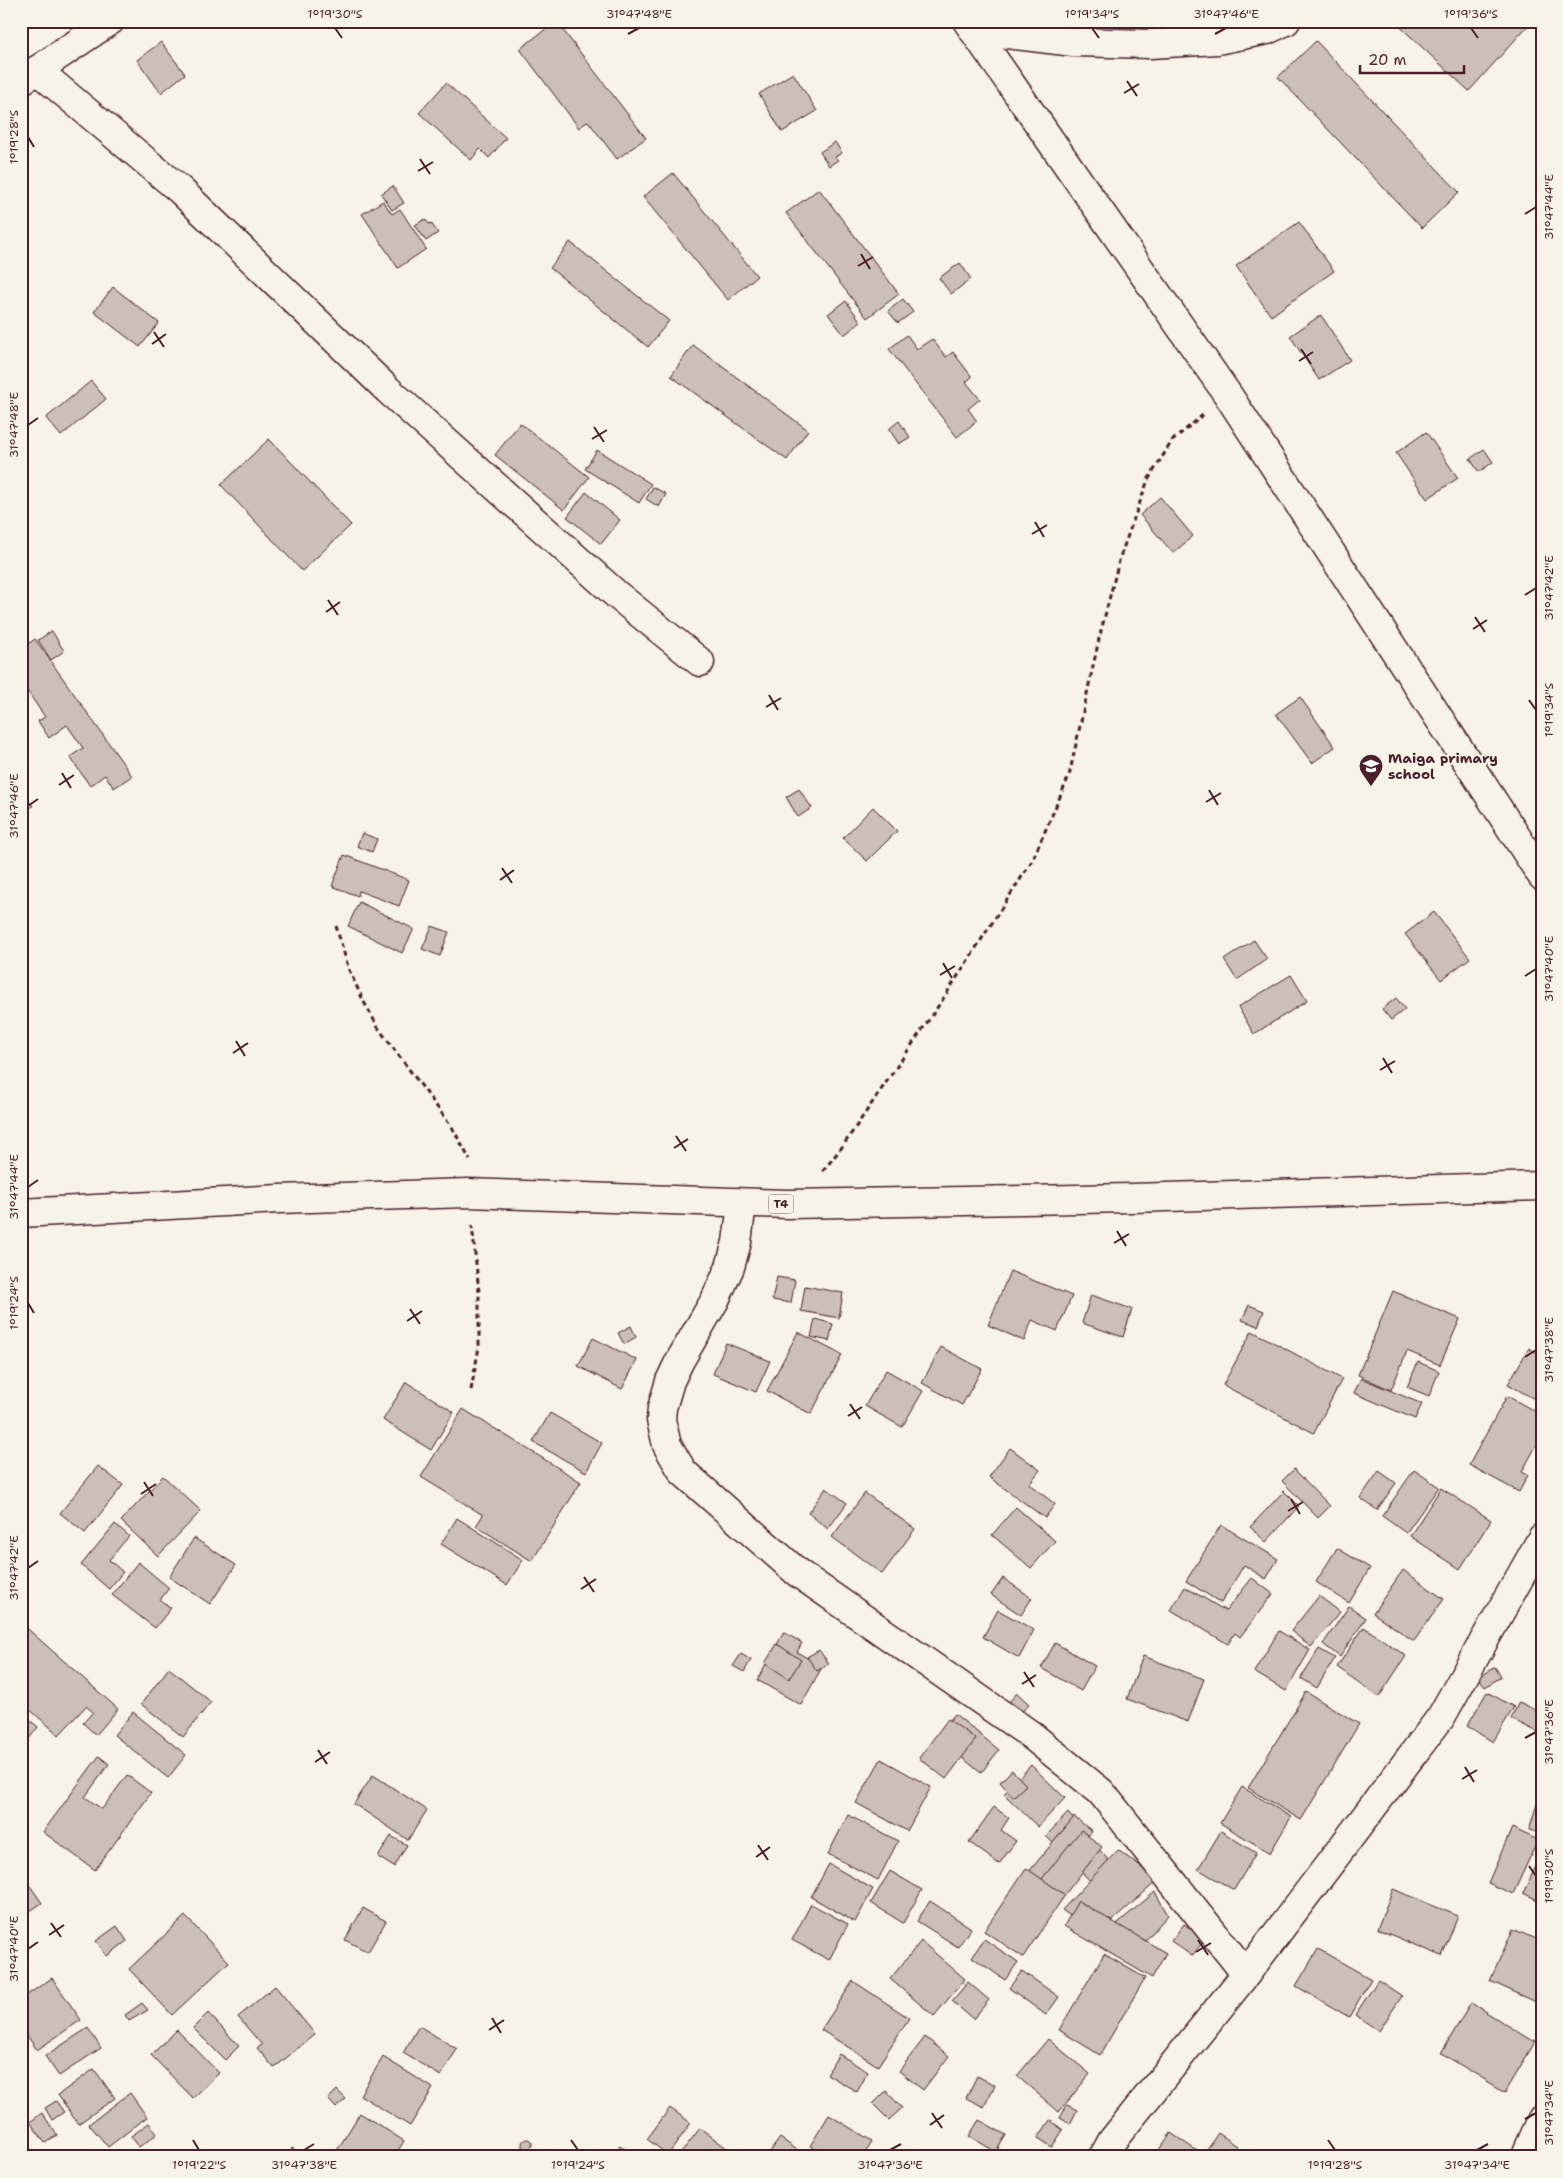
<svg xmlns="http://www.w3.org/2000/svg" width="1563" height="2178" font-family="'Shantell Sans',sans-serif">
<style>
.building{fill:#ccbfb9;stroke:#4a1f2b}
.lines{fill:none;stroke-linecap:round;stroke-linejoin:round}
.minor-casing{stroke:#4a1f2b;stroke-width:31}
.highway-casing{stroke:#4a1f2b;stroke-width:31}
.path{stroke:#4a1f2b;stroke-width:3;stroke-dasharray:5 4;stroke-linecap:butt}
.minor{stroke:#f7f3e8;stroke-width:28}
.highway{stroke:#f7f3e8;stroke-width:28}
.ticks{fill:none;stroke:#4a1f2b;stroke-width:2}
.labels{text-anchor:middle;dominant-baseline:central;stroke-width:4;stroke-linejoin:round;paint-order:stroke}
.shield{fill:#f7f3e8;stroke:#7e5f64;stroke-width:1}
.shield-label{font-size:12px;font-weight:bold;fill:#4a1f2b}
.poi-label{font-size:14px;font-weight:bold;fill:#4a1f2b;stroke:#f7f3e8;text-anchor:start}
.neatline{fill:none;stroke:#4a1f2b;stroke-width:2}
.ticks-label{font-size:12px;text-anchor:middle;fill:#4a1f2b}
</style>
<rect width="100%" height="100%" fill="#f7f3e8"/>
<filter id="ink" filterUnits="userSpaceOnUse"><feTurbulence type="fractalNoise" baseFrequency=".02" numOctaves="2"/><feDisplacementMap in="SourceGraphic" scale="10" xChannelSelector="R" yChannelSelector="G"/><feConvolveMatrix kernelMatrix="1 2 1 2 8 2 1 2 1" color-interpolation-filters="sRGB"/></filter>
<g filter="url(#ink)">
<g class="building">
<polygon points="556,21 646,138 617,159 588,121 579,128 520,49"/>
<polygon points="1394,21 1532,21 1469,91"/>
<polygon points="1316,41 1459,192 1422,228 1278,77"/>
<polygon points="161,42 185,74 161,93 137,60"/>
<polygon points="793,73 817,111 782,132 759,94"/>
<polygon points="446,83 506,138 489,158 480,149 471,160 419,113"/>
<polygon points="835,142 842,153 835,157 838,160 829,166 820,152"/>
<polygon points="673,173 757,276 728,300 643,197"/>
<polygon points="393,186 404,203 392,210 381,194"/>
<polygon points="819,189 899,294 867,318 786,213"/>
<polygon points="383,201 392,214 400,209 426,249 398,268 362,214"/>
<polygon points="425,219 429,224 431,223 438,233 426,241 415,225"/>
<polygon points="1299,222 1334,271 1271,316 1236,266"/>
<polygon points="570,242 669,321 648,347 550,268"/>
<polygon points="960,263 971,279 951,294 939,278"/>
<polygon points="113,287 159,323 140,347 94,312"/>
<polygon points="903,299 913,312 898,323 888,311"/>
<polygon points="846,301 861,322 844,335 828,314"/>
<polygon points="1321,315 1350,360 1319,380 1290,336"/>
<polygon points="907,335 917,349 932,339 946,357 953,352 972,377 966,382 980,399 968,409 977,421 957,437 889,349"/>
<polygon points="693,345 808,430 787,460 671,376"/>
<polygon points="91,381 106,399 61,436 46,418"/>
<polygon points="899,421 910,437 899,444 889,429"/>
<polygon points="520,423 589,477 564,510 495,455"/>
<polygon points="1426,432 1458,478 1427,499 1396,453"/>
<polygon points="269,439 351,525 302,571 221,485"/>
<polygon points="1484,449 1493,462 1479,472 1470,459"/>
<polygon points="597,450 651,484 639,503 585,469"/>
<polygon points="653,487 666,494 659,507 646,499"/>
<polygon points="586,492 620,520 601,544 567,517"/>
<polygon points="1160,497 1193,536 1173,553 1140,515"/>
<polygon points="52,631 64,651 51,660 38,640"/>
<polygon points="35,639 132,776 114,788 105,775 90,786 70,757 83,748 67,725 49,738 38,721 45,717 21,682 21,649"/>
<polygon points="1300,697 1335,747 1312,763 1276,714"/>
<polygon points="799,789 812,808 798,817 786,797"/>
<polygon points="21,791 33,806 21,814"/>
<polygon points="873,807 897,831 867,861 843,838"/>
<polygon points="362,833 377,839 372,852 357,846"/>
<polygon points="344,855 409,880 399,906 359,891 358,896 332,886"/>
<polygon points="359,902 414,929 402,953 348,926"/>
<polygon points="1434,912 1470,958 1441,980 1405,934"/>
<polygon points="432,926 449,932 440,956 422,949"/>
<polygon points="1254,940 1267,959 1237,980 1224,960"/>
<polygon points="1291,975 1307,1001 1254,1034 1238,1007"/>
<polygon points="1396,998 1405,1009 1391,1020 1382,1009"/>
<polygon points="1010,1271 1072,1296 1057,1331 1032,1320 1024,1341 988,1325"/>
<polygon points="777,1277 795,1280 791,1303 772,1300"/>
<polygon points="805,1286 843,1293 839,1318 801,1311"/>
<polygon points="1393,1291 1460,1319 1440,1365 1407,1351 1391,1390 1358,1375"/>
<polygon points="1091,1295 1132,1309 1123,1337 1082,1323"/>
<polygon points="1249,1305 1264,1311 1258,1326 1242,1320"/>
<polygon points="815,1319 833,1324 829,1341 811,1337"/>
<polygon points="631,1326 636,1337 624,1344 618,1333"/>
<polygon points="1252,1331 1342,1379 1314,1433 1223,1385"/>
<polygon points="798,1332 842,1355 811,1414 767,1391"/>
<polygon points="593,1338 637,1360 622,1389 578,1366"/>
<polygon points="726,1343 770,1361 756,1392 713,1374"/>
<polygon points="941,1347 982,1369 962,1405 922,1383"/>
<polygon points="1529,1348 1542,1356 1542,1390 1536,1400 1508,1384"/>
<polygon points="1418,1362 1439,1371 1429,1396 1407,1387"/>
<polygon points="886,1370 923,1391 902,1427 865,1406"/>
<polygon points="1361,1378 1422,1404 1415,1419 1354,1393"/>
<polygon points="406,1382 454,1412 431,1450 383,1420"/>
<polygon points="1507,1396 1542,1415 1542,1435 1522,1472 1528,1475 1519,1492 1469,1465"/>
<polygon points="21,1400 24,1400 27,1439 21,1439"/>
<polygon points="463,1409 581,1482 532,1561 476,1526 483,1515 421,1477"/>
<polygon points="550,1413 602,1443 586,1472 533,1442"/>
<polygon points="1010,1448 1040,1470 1029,1484 1055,1504 1045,1518 989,1477"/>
<polygon points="98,1466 123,1485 85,1533 60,1513"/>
<polygon points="1294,1469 1330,1506 1318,1518 1282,1481"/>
<polygon points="1414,1470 1439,1487 1406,1533 1382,1516"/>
<polygon points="1379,1471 1396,1483 1377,1510 1360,1498"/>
<polygon points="163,1476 201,1511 158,1556 121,1521"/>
<polygon points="826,1488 847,1503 828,1529 808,1513"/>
<polygon points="1441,1488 1491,1520 1460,1569 1410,1536"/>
<polygon points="1284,1491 1299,1506 1266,1542 1250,1527"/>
<polygon points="865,1493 915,1529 882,1574 832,1537"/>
<polygon points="1016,1507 1055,1541 1031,1568 992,1535"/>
<polygon points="457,1518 523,1560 507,1585 441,1544"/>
<polygon points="115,1524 129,1536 109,1560 123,1572 109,1589 81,1565"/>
<polygon points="1221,1525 1278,1559 1266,1579 1244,1565 1221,1603 1186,1581"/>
<polygon points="194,1538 236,1565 210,1604 169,1577"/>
<polygon points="1337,1548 1370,1568 1349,1603 1316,1582"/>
<polygon points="138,1562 169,1588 160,1600 171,1608 155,1628 112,1595"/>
<polygon points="1403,1570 1444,1599 1414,1641 1373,1613"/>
<polygon points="1003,1578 1032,1598 1021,1615 991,1595"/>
<polygon points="1252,1578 1273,1594 1240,1637 1235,1633 1228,1644 1171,1610 1185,1587 1226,1611"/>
<polygon points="1319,1596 1340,1612 1311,1647 1291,1631"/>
<polygon points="1349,1606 1366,1618 1340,1657 1323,1644"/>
<polygon points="998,1610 1034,1630 1019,1658 983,1637"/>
<polygon points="21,1623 118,1709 96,1735 83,1723 93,1712 86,1706 59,1735 21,1702"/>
<polygon points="1364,1627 1406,1656 1379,1697 1337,1667"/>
<polygon points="1279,1631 1310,1650 1286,1691 1254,1672"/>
<polygon points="784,1632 802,1643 797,1652 822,1667 801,1705 757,1680"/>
<polygon points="1055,1643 1095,1666 1081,1691 1041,1668"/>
<polygon points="777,1644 801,1660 789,1679 765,1663"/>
<polygon points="1319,1649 1335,1658 1317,1688 1301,1678"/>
<polygon points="819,1650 829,1664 817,1671 807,1657"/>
<polygon points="741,1654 751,1660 744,1672 733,1666"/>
<polygon points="1143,1656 1204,1679 1188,1722 1127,1699"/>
<polygon points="1495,1667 1501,1677 1485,1687 1478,1678"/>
<polygon points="169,1668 211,1702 183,1737 141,1704"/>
<polygon points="1306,1692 1359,1724 1301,1820 1248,1788"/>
<polygon points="1487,1692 1514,1707 1493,1742 1467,1726"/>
<polygon points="1017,1693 1029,1704 1020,1714 1008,1703"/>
<polygon points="1519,1702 1542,1713 1542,1734 1511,1719"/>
<polygon points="133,1712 186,1755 168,1778 114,1735"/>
<polygon points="21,1713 38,1727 21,1749"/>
<polygon points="955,1714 999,1750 981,1773 936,1736"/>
<polygon points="948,1719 976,1739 946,1779 919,1758"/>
<polygon points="99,1756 109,1764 85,1797 102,1809 127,1775 151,1793 95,1870 43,1832"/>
<polygon points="881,1759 931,1787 907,1831 856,1803"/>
<polygon points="1031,1765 1065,1798 1038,1827 1004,1794"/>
<polygon points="1012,1770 1026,1785 1013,1797 1000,1782"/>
<polygon points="373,1775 427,1810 408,1840 354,1804"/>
<polygon points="1242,1787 1291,1817 1270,1853 1220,1823"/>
<polygon points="1542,1787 1542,1833 1529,1830"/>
<polygon points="994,1807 1009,1818 1001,1830 1016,1841 999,1864 969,1842"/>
<polygon points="1068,1813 1115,1868 1095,1886 1046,1836"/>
<polygon points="848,1815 898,1841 878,1880 828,1854"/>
<polygon points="1074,1817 1092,1831 1045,1889 1027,1874"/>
<polygon points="1512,1828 1538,1840 1513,1894 1488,1883"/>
<polygon points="1081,1830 1102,1847 1059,1902 1037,1885"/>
<polygon points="1221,1831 1256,1853 1234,1890 1198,1869"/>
<polygon points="391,1836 407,1845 394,1867 378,1857"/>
<polygon points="1118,1850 1158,1880 1097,1935 1062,1910"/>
<polygon points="1542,1854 1542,1902 1523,1893"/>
<polygon points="829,1864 873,1889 855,1922 811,1897"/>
<polygon points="1026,1868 1065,1895 1023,1957 984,1931"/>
<polygon points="890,1871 922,1890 903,1923 871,1903"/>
<polygon points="21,1873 42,1903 21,1917"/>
<polygon points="1393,1889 1458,1916 1442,1956 1377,1929"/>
<polygon points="1155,1892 1168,1915 1136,1951 1106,1933"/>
<polygon points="930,1901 971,1928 958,1947 917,1921"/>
<polygon points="1078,1901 1166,1953 1152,1978 1064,1926"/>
<polygon points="811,1904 848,1924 829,1960 792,1940"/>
<polygon points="363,1908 386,1921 368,1952 345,1940"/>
<polygon points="185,1916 229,1962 172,2015 129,1969"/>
<polygon points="1184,1924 1205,1939 1192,1956 1171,1941"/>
<polygon points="117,1926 127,1941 107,1956 96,1941"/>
<polygon points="1513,1929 1542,1942 1542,1989 1536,2002 1490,1981"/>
<polygon points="984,1939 1018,1962 1005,1980 972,1957"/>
<polygon points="921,1941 965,1979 934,2016 890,1979"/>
<polygon points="1318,1949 1371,1979 1349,2017 1296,1986"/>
<polygon points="1104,1954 1145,1978 1100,2055 1059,2030"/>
<polygon points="1022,1971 1059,1997 1046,2015 1009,1988"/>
<polygon points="52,1978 81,2020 37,2050 21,2027 21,1999"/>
<polygon points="1378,1980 1402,1996 1379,2031 1355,2015"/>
<polygon points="853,1981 909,2018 878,2066 821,2030"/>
<polygon points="968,1982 989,2000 973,2019 952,2001"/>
<polygon points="275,1986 315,2034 274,2068 257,2048 262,2045 238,2017"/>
<polygon points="142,2003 148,2010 129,2021 125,2015"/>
<polygon points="1471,2003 1535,2042 1505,2092 1441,2053"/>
<polygon points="208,2013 239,2046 225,2060 193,2028"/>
<polygon points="419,2026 457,2049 441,2076 403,2053"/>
<polygon points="88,2028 101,2048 59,2076 45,2056"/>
<polygon points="177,2030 219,2073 193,2098 151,2055"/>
<polygon points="925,2037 949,2056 923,2090 899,2071"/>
<polygon points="1048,2039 1090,2074 1059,2112 1017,2076"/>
<polygon points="839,2054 868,2072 857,2092 827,2074"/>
<polygon points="383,2057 433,2088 410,2126 360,2095"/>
<polygon points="94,2069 115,2098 78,2124 58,2095"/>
<polygon points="977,2076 995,2085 984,2107 966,2098"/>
<polygon points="337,2090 346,2099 336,2108 328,2099"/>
<polygon points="886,2091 902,2108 889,2120 873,2104"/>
<polygon points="130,2093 147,2117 108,2147 89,2124"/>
<polygon points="56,2101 64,2112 52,2120 45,2108"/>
<polygon points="1067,2105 1077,2110 1070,2124 1060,2118"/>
<polygon points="670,2108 691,2123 668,2155 647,2139"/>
<polygon points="42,2113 57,2135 45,2143 30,2122"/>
<polygon points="360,2113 404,2141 394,2157 333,2157"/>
<polygon points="829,2115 872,2141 863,2157 828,2157 810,2146"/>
<polygon points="979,2120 1006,2135 996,2152 969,2136"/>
<polygon points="1050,2120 1063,2130 1052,2147 1038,2138"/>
<polygon points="149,2123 157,2134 139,2147 131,2136"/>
<polygon points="700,2128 736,2155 735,2157 678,2157"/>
<polygon points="1171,2133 1203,2155 1218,2133 1237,2146 1229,2157 1159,2157 1156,2154"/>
<polygon points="780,2138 806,2156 766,2157"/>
<circle cx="527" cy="2144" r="5"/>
<polygon points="620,2145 635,2157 611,2157"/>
<polygon points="292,2148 306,2157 287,2157"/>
</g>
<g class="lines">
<defs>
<g id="minor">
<polyline points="967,21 1228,395 1542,876"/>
<polyline points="973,30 1074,42 1150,44 1217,40 1267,30 1286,21"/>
<polyline points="37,70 180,190 388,390 617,595 700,662"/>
<polyline points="21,81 110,21"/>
<polyline points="742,1204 737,1242 730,1267 715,1300 679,1362 670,1381 662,1408 661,1420 667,1445 683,1472 798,1573 1031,1735 1101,1792 1246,1974"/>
<polyline points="1103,2157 1112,2141 1246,1974 1441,1717 1542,1538"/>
<polyline points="1525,2157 1542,2119"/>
</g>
<polyline id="highway" points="21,1213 279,1199 468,1193 788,1204 1132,1198 1542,1186"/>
</defs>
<use href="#minor" class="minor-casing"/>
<use href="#highway" class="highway-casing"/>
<g class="path">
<polyline points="336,926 349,970 364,1002 379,1029 452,1127 470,1160"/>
<polyline points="823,1171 842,1147 941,1002 1032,861 1069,776 1099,639 1120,557 1148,480 1172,441 1204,414"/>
<polyline points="471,1390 479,1347 479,1292 472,1225"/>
</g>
<use href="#minor" class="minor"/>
<use href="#highway" class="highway"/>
</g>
</g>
<path class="ticks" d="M 335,28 L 342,38M 1092,28 L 1099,38M 1471,28 L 1478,38M 628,34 L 639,28M 1215,34 L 1226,28M 1127,81 L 1137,96M 1124,93 L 1139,84M 28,137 L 34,147M 420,159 L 430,174M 418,171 L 433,162M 1525,214 L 1536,207M 861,254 L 870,269M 858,266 L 873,257M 154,332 L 164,347M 152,344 L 166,334M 1301,349 L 1311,364M 1299,361 L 1313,352M 28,425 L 38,418M 594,427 L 604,442M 592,439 L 607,430M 1035,522 L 1044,537M 1032,534 L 1047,525M 1525,595 L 1536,588M 328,600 L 338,615M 326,612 L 340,602M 1475,617 L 1485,632M 1473,629 L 1487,620M 769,695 L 778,710M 1529,700 L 1536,710M 766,707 L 781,698M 62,773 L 71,788M 59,785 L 74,775M 1209,790 L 1218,805M 1206,802 L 1221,793M 28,806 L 38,799M 502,868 L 512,883M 500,880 L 514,870M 943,963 L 952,978M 940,975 L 955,966M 1525,976 L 1536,969M 236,1041 L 245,1056M 233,1053 L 248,1043M 1383,1058 L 1392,1073M 1380,1070 L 1395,1061M 676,1136 L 686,1151M 674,1148 L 688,1139M 28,1187 L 38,1180M 1117,1231 L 1126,1246M 1114,1243 L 1129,1234M 28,1303 L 34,1313M 410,1309 L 420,1324M 407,1321 L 422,1311M 1525,1357 L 1536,1350M 850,1404 L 860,1419M 848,1416 L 862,1407M 144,1482 L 153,1496M 141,1494 L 156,1484M 1291,1499 L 1300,1514M 1288,1511 L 1303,1502M 28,1568 L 38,1561M 584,1577 L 594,1592M 581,1589 L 596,1579M 1024,1672 L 1034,1687M 1022,1684 L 1036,1675M 1525,1738 L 1536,1732M 318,1750 L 327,1764M 315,1762 L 330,1752M 1465,1767 L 1474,1782M 1462,1779 L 1477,1770M 758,1845 L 768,1860M 756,1857 L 770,1847M 1529,1866 L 1536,1876M 51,1923 L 61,1937M 49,1935 L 64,1925M 1198,1940 L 1208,1955M 28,1949 L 38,1942M 1196,1952 L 1211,1943M 492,2018 L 501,2033M 489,2030 L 504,2020M 932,2113 L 942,2128M 1525,2119 L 1536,2113M 930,2125 L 944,2115M 193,2140 L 199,2150M 571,2140 L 578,2150M 1328,2140 L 1335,2150M 304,2150 L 314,2144M 890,2150 L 901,2144M 1477,2150 L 1488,2144"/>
<defs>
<symbol id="school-pin" viewBox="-11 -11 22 30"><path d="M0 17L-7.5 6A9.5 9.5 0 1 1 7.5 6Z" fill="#4a1f2b" stroke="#f7f3e8"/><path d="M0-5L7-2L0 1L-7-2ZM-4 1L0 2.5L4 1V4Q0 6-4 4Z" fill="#fff"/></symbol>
</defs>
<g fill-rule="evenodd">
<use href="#school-pin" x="1357" y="752" width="28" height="38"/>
</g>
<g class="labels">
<rect class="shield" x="768.5" y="1194.5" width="25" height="19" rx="4"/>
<g class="shield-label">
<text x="781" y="1204">T4</text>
</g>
<g class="poi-label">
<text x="1388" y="758">Maiga primary<tspan x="1388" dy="16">school</tspan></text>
</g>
</g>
<rect width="1563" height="2178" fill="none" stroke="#f7f3e8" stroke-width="55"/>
<path d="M1360 65v8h104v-8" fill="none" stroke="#4a1f2b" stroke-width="2.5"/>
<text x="1368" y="65" font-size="15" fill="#4a1f2b" stroke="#f7f3e8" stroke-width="4" paint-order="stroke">20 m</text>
<rect x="28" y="28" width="1508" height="2122" class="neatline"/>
<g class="ticks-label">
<text x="335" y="18">1°19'30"S</text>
<text x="639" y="18">31°47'48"E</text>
<text x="1092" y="18">1°19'34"S</text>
<text x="1226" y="18">31°47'46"E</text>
<text x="1471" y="18">1°19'36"S</text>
<text transform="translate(14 137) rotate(-90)" y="4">1°19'28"S</text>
<text transform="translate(1549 207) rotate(-90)" y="4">31°47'44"E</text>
<text transform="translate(14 425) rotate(-90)" y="4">31°47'48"E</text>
<text transform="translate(1549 588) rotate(-90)" y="4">31°47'42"E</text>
<text transform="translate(1549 710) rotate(-90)" y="4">1°19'34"S</text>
<text transform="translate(14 806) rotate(-90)" y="4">31°47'46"E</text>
<text transform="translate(1549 969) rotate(-90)" y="4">31°47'40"E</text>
<text transform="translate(14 1187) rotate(-90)" y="4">31°47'44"E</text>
<text transform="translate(14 1303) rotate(-90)" y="4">1°19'24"S</text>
<text transform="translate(1549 1350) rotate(-90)" y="4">31°47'38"E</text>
<text transform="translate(14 1568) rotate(-90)" y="4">31°47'42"E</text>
<text transform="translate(1549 1732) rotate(-90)" y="4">31°47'36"E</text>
<text transform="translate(1549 1876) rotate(-90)" y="4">1°19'30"S</text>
<text transform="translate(14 1949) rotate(-90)" y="4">31°47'40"E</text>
<text transform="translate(1549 2113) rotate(-90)" y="4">31°47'34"E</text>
<text x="199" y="2169">1°19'22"S</text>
<text x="304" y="2169">31°47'38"E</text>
<text x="578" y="2169">1°19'24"S</text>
<text x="890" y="2169">31°47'36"E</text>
<text x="1335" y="2169">1°19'28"S</text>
<text x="1477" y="2169">31°47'34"E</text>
</g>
</svg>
